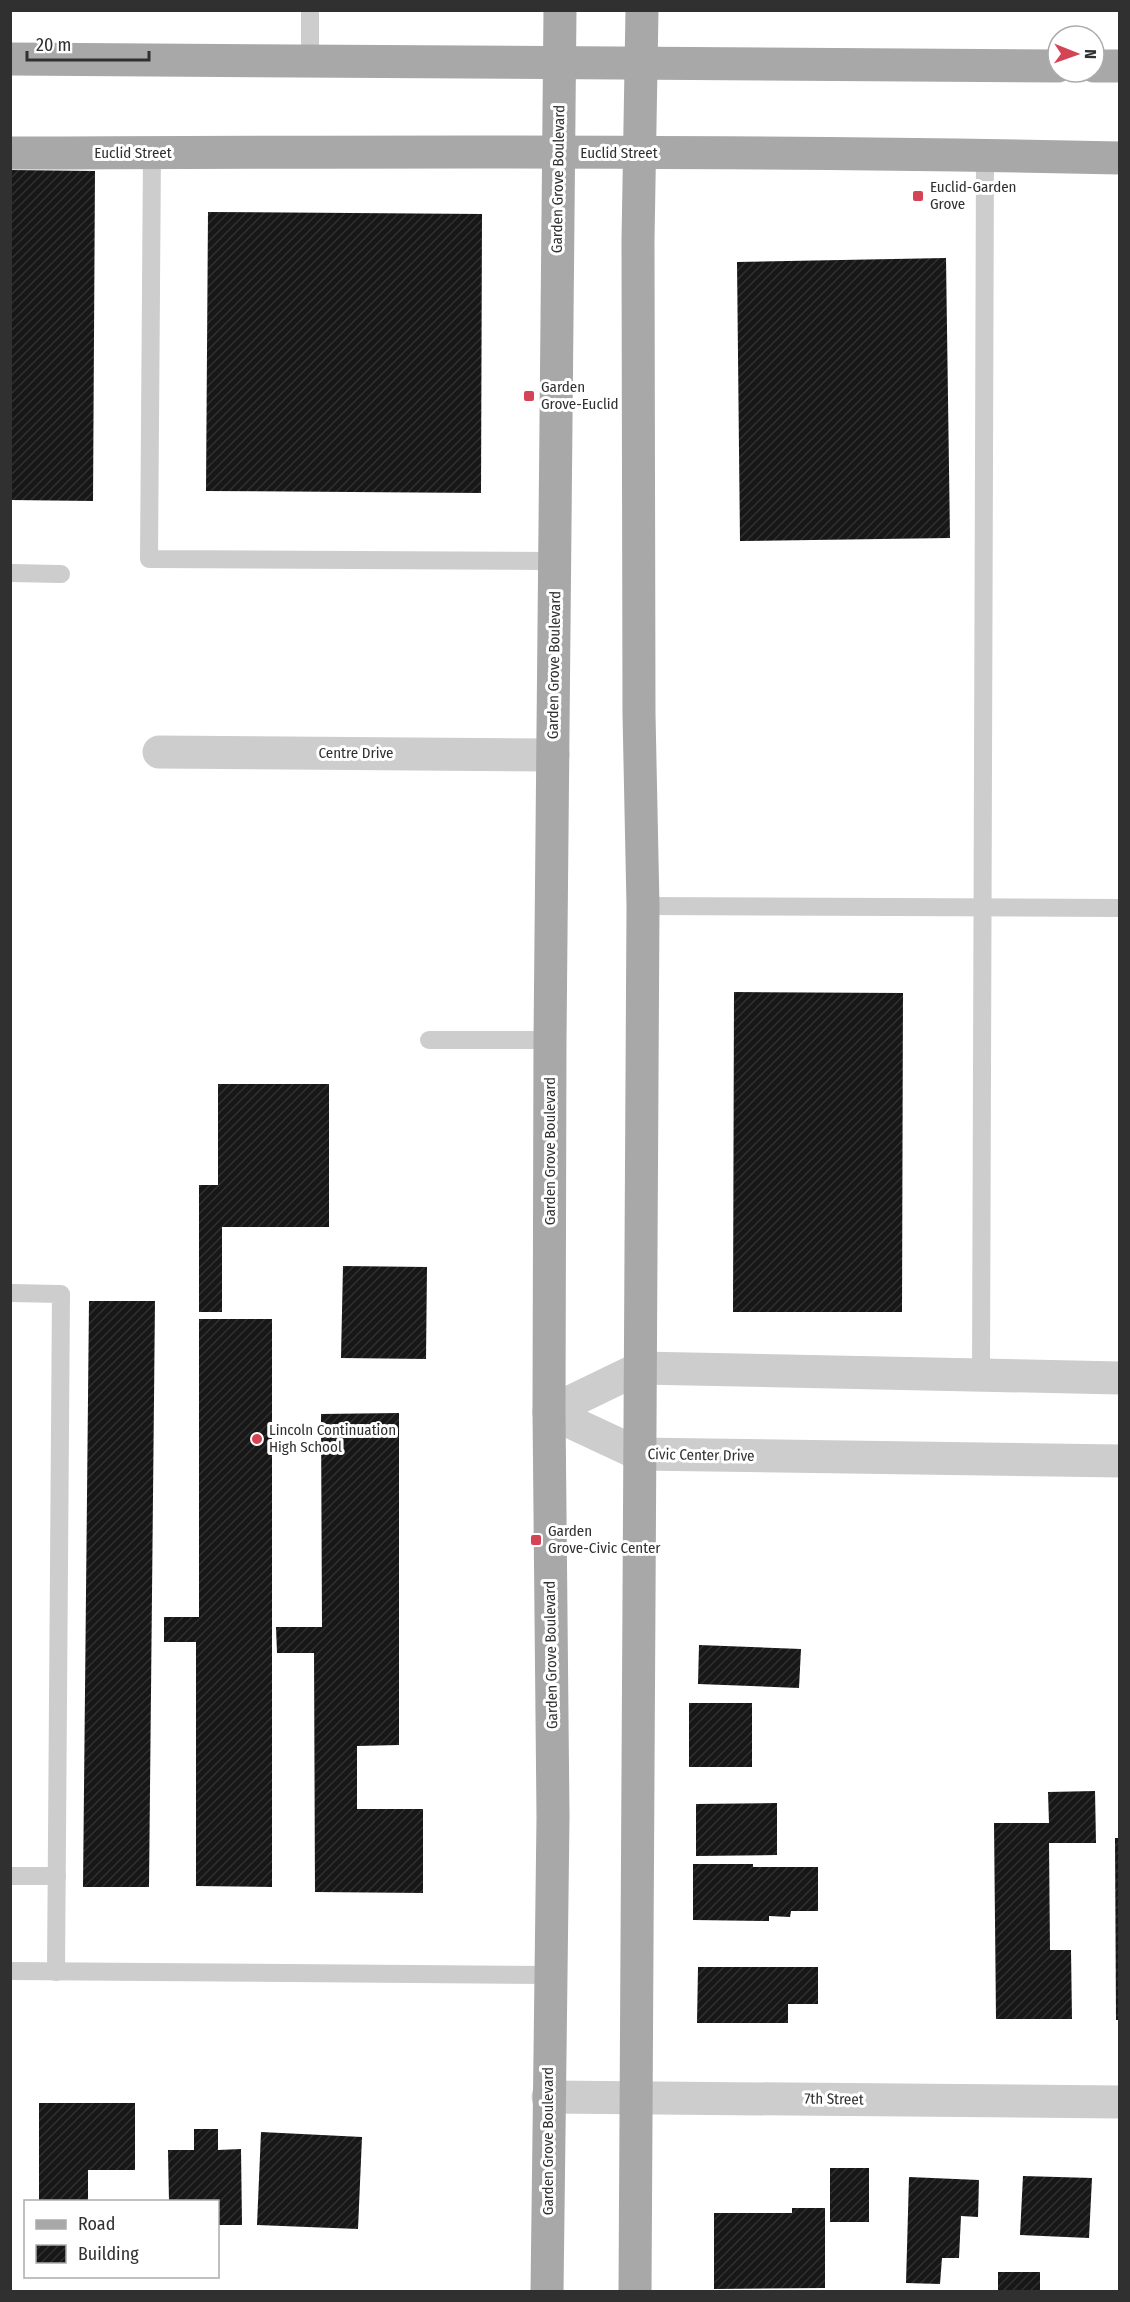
<svg xmlns="http://www.w3.org/2000/svg" width="1130" height="2302" font-family="'Fira Sans Condensed',sans-serif">
<style>
.building{fill:url(#building-hatch)}
.lines{fill:none;stroke-linecap:round;stroke-linejoin:round}
.service{stroke:#cdcdcd;stroke-width:18}
.minor{stroke:#cdcdcd;stroke-width:33}
.primary{stroke:#a8a8a8;stroke-width:33}
.poi-dot{fill:#d44455;stroke:#fff;stroke-width:2}
.labels{text-anchor:middle;dominant-baseline:central;stroke-width:6;stroke-linejoin:round;paint-order:stroke}
.street-label{font-size:15px;fill:#303030;stroke:#fff}
.poi-label{font-size:15px;fill:#303030;stroke:#fff;text-anchor:start}
</style>
<defs>
<pattern id="building-hatch" width="6" height="6" patternUnits="userSpaceOnUse" patternTransform="scale(1.5)"><rect width="6" height="6" fill="#171717"/><path d="M-1 1l2-2M0 6l6-6M5 7l2-2" fill="none" stroke="#303030"/></pattern>
</defs>
<rect width="100%" height="100%" fill="#fff"/>
<g class="building">
<polygon points="10,170 95,171 93,501 10,500"/>
<polygon points="208,212 482,214 481,493 206,491"/>
<polygon points="946,258 950,538 740,541 737,262"/>
<polygon points="734,992 903,993 902,1312 733,1312"/>
<polygon points="218,1084 329,1084 329,1227 222,1227 222,1312 199,1312 199,1185 218,1185"/>
<polygon points="343,1266 427,1267 426,1359 341,1358"/>
<polygon points="89,1301 155,1301 149,1887 83,1887"/>
<polygon points="199,1319 272,1319 272,1887 196,1886 196,1642 164,1642 164,1617 199,1617"/>
<polygon points="399,1413 399,1745 357,1746 357,1809 423,1809 423,1893 315,1892 314,1653 277,1653 276,1627 322,1627 321,1414"/>
<polygon points="699,1645 801,1649 799,1688 698,1684"/>
<rect x="689" y="1703" width="63" height="64"/>
<polygon points="1095,1791 1096,1843 1049,1843 1050,1950 1071,1950 1072,2019 996,2019 994,1823 1049,1823 1048,1792"/>
<polygon points="777,1803 777,1855 696,1856 696,1804"/>
<polygon points="1115,1838 1120,1838 1120,2020 1116,2020"/>
<polygon points="693,1864 753,1864 753,1867 818,1867 818,1911 791,1911 790,1917 769,1916 769,1921 693,1920"/>
<polygon points="698,1967 818,1967 818,2004 788,2004 788,2023 697,2023"/>
<polygon points="39,2103 135,2103 135,2170 88,2170 88,2202 39,2202"/>
<polygon points="194,2129 218,2129 218,2150 241,2149 242,2225 218,2225 218,2202 169,2202 168,2150 194,2150"/>
<polygon points="261,2132 362,2137 358,2229 257,2225"/>
<rect x="830" y="2168" width="39" height="54"/>
<polygon points="1023,2176 1092,2178 1089,2238 1020,2235"/>
<polygon points="909,2177 979,2180 978,2217 961,2216 959,2258 942,2258 940,2284 906,2283"/>
<polygon points="792,2208 825,2208 825,2288 714,2289 714,2213 792,2213"/>
<rect x="998" y="2272" width="42" height="20"/>
</g>
<g class="lines">
<g class="service">
<polyline points="310,10 310,62"/>
<polyline points="152,152 149,559 555,561"/>
<polyline points="10,573 61,574"/>
<polyline points="643,906 1120,908"/>
<polyline points="429,1040 550,1040"/>
<polyline points="10,1293 61,1294 56,1972"/>
<polyline points="981,1375 985,155"/>
<polyline points="10,1876 57,1876"/>
<polyline points="10,1971 550,1975"/>
</g>
<g class="minor">
<polyline points="159,752 553,755"/>
<polyline points="549,1412 640,1368 1120,1378"/>
<polyline points="549,1412 639,1454 1120,1461"/>
<polyline points="548,2097 1120,2102"/>
</g>
<g class="primary">
<polyline points="10,59 1058,66"/>
<polyline points="1094,66 1120,66"/>
<path d="M 10,153 C 380,152 750,150 1120,158"/>
<polyline points="547,2292 553,1817 549,1412 550,1040 560,10"/>
<polyline points="635,2292 643,906 639,714 638,240 642,10"/>
</g>
</g>
<g class="poi-dot">
<rect x="912" y="190" width="12" height="12" rx="3"/>
<rect x="523" y="390" width="12" height="12" rx="3"/>
<circle cx="257" cy="1439" r="6"/>
<rect x="530" y="1534" width="12" height="12" rx="3"/>
</g>
<g class="labels">
<g class="street-label">
<text x="133" y="153">Euclid Street</text>
<text x="619" y="153">Euclid Street</text>
<text transform="translate(558 179) rotate(-89)">Garden Grove Boulevard</text>
<text transform="translate(554 665) rotate(-89)">Garden Grove Boulevard</text>
<text x="356" y="753">Centre Drive</text>
<text transform="translate(550 1151) rotate(-90)">Garden Grove Boulevard</text>
<text transform="translate(701 1455) rotate(1)">Civic Center Drive</text>
<text transform="translate(551 1655) rotate(-91)">Garden Grove Boulevard</text>
<text transform="translate(834 2099) rotate(1)">7th Street</text>
<text transform="translate(548 2141) rotate(-90)">Garden Grove Boulevard</text>
</g>
<g class="poi-label">
<text x="930" y="187">Euclid-Garden<tspan x="930" dy="17">Grove</tspan></text>
<text x="541" y="387">Garden<tspan x="541" dy="17">Grove-Euclid</tspan></text>
<text x="269" y="1430">Lincoln Continuation<tspan x="269" dy="17">High School</tspan></text>
<text x="548" y="1531">Garden<tspan x="548" dy="17">Grove-Civic Center</tspan></text>
</g>
</g>
<rect width="1130" height="2302" fill="none" stroke="#303030" stroke-width="24"/>
<rect x="24" y="2200" width="195" height="78" fill="#ffffff" stroke="#acacac" stroke-width="1.5"/>
<rect x="36" y="2220" width="30" height="9" fill="#a8a8a8" stroke="#acacac" stroke-width="1.5"/>
<text x="78" y="2230" font-size="18" fill="#303030">Road</text>
<rect x="36" y="2245" width="30" height="18" fill="url(#building-hatch)" stroke="#acacac" stroke-width="1.5"/>
<text x="78" y="2260" font-size="18" fill="#303030">Building</text>
<g transform="translate(1076 54) rotate(91)"><circle r="28" fill="#ffffff" stroke="#acacac" stroke-width="1.5"/>
<path d="M0-4.5L10 22L0 15L-10 22Z" fill="#d44455"/>
<text y="-9" font-size="16" font-weight="bold" text-anchor="middle" fill="#303030">N</text>
</g>
<path d="M27 51v9h122v-9" fill="none" stroke="#303030" stroke-width="3"/>
<text x="36" y="51" font-size="18" fill="#303030" stroke="#ffffff" stroke-width="4.5" paint-order="stroke">20 m</text>
</svg>
